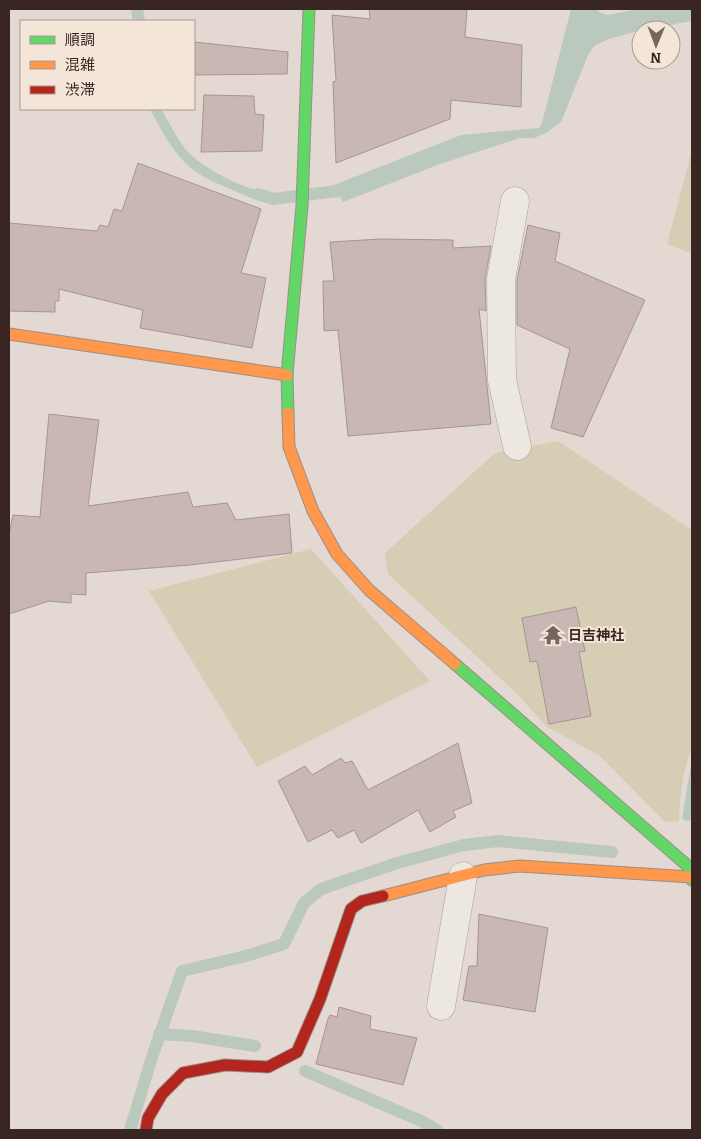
<svg xmlns="http://www.w3.org/2000/svg" width="701" height="1139" font-family="Bitter,'Noto Sans JP',serif">
<style>
.green{fill:#d6cdb5}
.water{fill:#bbc8bd}
.lines{fill:none;stroke-linecap:round;stroke-linejoin:round}
.stream{stroke:#bbc8bd;stroke-width:12}
.building{fill:#c8b7b3;stroke:#a59591}
.street-casing{stroke:#aa9f9a;stroke-width:29}
.fast-casing{stroke:#9a8f8a;stroke-width:13}
.slow-casing{stroke:#9a8f8a;stroke-width:13}
.jam-casing{stroke:#9a8f8a;stroke-width:13}
.street{stroke:#ede7e2;stroke-width:28}
.fast{stroke:#63d668;stroke-width:11}
.slow{stroke:#ff974d;stroke-width:11}
.jam{stroke:#b3261e;stroke-width:11}
.labels{text-anchor:middle;dominant-baseline:central;stroke-width:4;stroke-linejoin:round;paint-order:stroke}
.poi-label{font-size:14px;font-weight:bold;fill:#392622;stroke:#f4e5d9;text-anchor:start}
</style>
<rect width="100%" height="100%" fill="#e4d9d2"/>
<g class="green">
<polygon points="692,150 692,254 667,244"/>
<path d="M 558,441 L 692,530 L 692,746 C 683,771 680,794 679,821 L 665,822 L 600,756 L 547,727 L 518,695 L 388,574 L 385,553 L 495,453 Z"/>
<polygon points="311,549 430,681 257,767 149,591"/>
</g>
<g class="water">
<polygon points="571,9 597,9 599,12 608,15 638,9 692,9 692,21 641,30 609,39 594,46 588,55 561,122 546,133 534,138 520,138 440,164 343,202 334,185 461,135 539,128 542,123"/>
<path d="M 150,109 L 161,109 C 170,123 178,142 190,154 C 208,171 249,192 273,193 L 273,203 C 261,203 248,197 237,192 C 223,186 207,180 195,171 C 175,157 161,130 150,109 Z"/>
<polygon points="692,758 692,820 687,821 682,819"/>
</g>
<g class="lines">
<g class="stream">
<polyline points="137,9 139,21"/>
<polyline points="258,194 273,199 337,191 353,185"/>
<polyline points="159,1034 192,1036 255,1046"/>
<polyline points="305,1071 421,1121 437,1130"/>
<polyline points="130,1130 152,1057 182,971 246,956 284,944 304,903 321,889 397,863 464,845 498,841 612,852"/>
</g>
</g>
<g class="building">
<polygon points="369,9 467,9 465,37 522,45 521,107 451,100 450,119 336,163 333,82 336,81 332,15 370,19"/>
<polygon points="194,42 288,52 287,74 194,75"/>
<polygon points="204,95 254,96 255,114 264,115 262,151 201,152"/>
<polygon points="138,163 261,209 241,273 266,278 252,348 140,328 143,310 59,289 59,301 55,301 55,312 9,311 9,223 97,231 100,225 108,227 114,209 122,211"/>
<polygon points="528,225 560,233 555,261 645,300 583,437 551,428 570,349 517,325 517,280"/>
<polygon points="381,239 453,240 453,248 491,246 485,279 486,311 479,309 491,424 348,436 338,330 324,331 323,281 334,281 330,242"/>
<polygon points="49,414 99,420 88,506 188,492 193,507 227,503 236,520 289,514 292,553 190,565 86,573 86,595 71,594 71,603 49,601 9,614 9,535 13,515 40,517"/>
<polygon points="576,607 585,651 579,652 591,716 549,724 537,661 530,662 522,618"/>
<polygon points="458,743 472,803 453,811 456,817 430,832 418,810 361,843 354,830 338,838 332,830 308,842 278,781 305,766 312,775 341,758 345,763 352,761 368,790"/>
<polygon points="479,914 548,928 535,1012 463,1000 469,966 477,966"/>
<polygon points="339,1007 371,1016 370,1029 417,1038 403,1085 316,1064 328,1019 330,1015 337,1017"/>
</g>
<g class="lines">
<defs>
<g id="street">
<polyline points="515,201 501,279 502,380 517,446"/>
<polyline points="441,1006 463,876"/>
</g>
<g id="fast">
<polyline points="288,413 287,375 302,206 309,9"/>
<polyline points="455,664 689,867 692,880"/>
</g>
<g id="slow">
<polyline points="9,334 287,375"/>
<polyline points="288,413 289,447 313,511 337,554 369,590 455,664"/>
<polyline points="383,896 484,870 520,866 691,877"/>
</g>
<polyline id="jam" points="146,1130 148,1118 162,1094 183,1073 225,1065 268,1067 297,1052 320,999 351,909 362,901 383,896"/>
</defs>
<use href="#street" class="street-casing"/>
<use href="#fast" class="fast-casing"/>
<use href="#slow" class="slow-casing"/>
<use href="#jam" class="jam-casing"/>
<use href="#street" class="street"/>
<use href="#fast" class="fast"/>
<use href="#slow" class="slow"/>
<use href="#jam" class="jam"/>
</g>
<defs>
<symbol id="temple-bare" viewBox="-9 -9 18 18"><path d="M0-6L5-2H3V0L6.5 2.5H4V6H1.5V3h-3V6H-4V2.5H-6.5L-3 0V-2H-5Z" fill="#756560" stroke="#f4e5d9" stroke-width="2.5" paint-order="stroke"/></symbol>
</defs>
<g fill-rule="evenodd">
<use href="#temple-bare" x="539" y="621" width="28" height="28"/>
</g>
<g class="labels">
<g class="poi-label">
<text x="568" y="635">日吉神社</text>
</g>
</g>
<rect width="701" height="1139" fill="none" stroke="#392622" stroke-width="20"/>
<rect x="20" y="20" width="175" height="90" fill="#f4e5d9" stroke="#a99990"/>
<rect x="30" y="36" width="25" height="8" fill="#63d668" stroke="#a99990"/>
<text x="65" y="45" font-size="15" fill="#392622">順調</text>
<rect x="30" y="61" width="25" height="8" fill="#ff974d" stroke="#a99990"/>
<text x="65" y="70" font-size="15" fill="#392622">混雑</text>
<rect x="30" y="86" width="25" height="8" fill="#b3261e" stroke="#a99990"/>
<text x="65" y="95" font-size="15" fill="#392622">渋滞</text>
<g transform="translate(656 45) rotate(181)"><circle r="24" fill="#f4e5d9" stroke="#a99990"/>
<path d="M0-4L9 19L0 12L-9 19Z" fill="#756560"/>
<text y="-8" font-size="14" font-weight="bold" text-anchor="middle" fill="#392622">N</text>
</g>
</svg>
